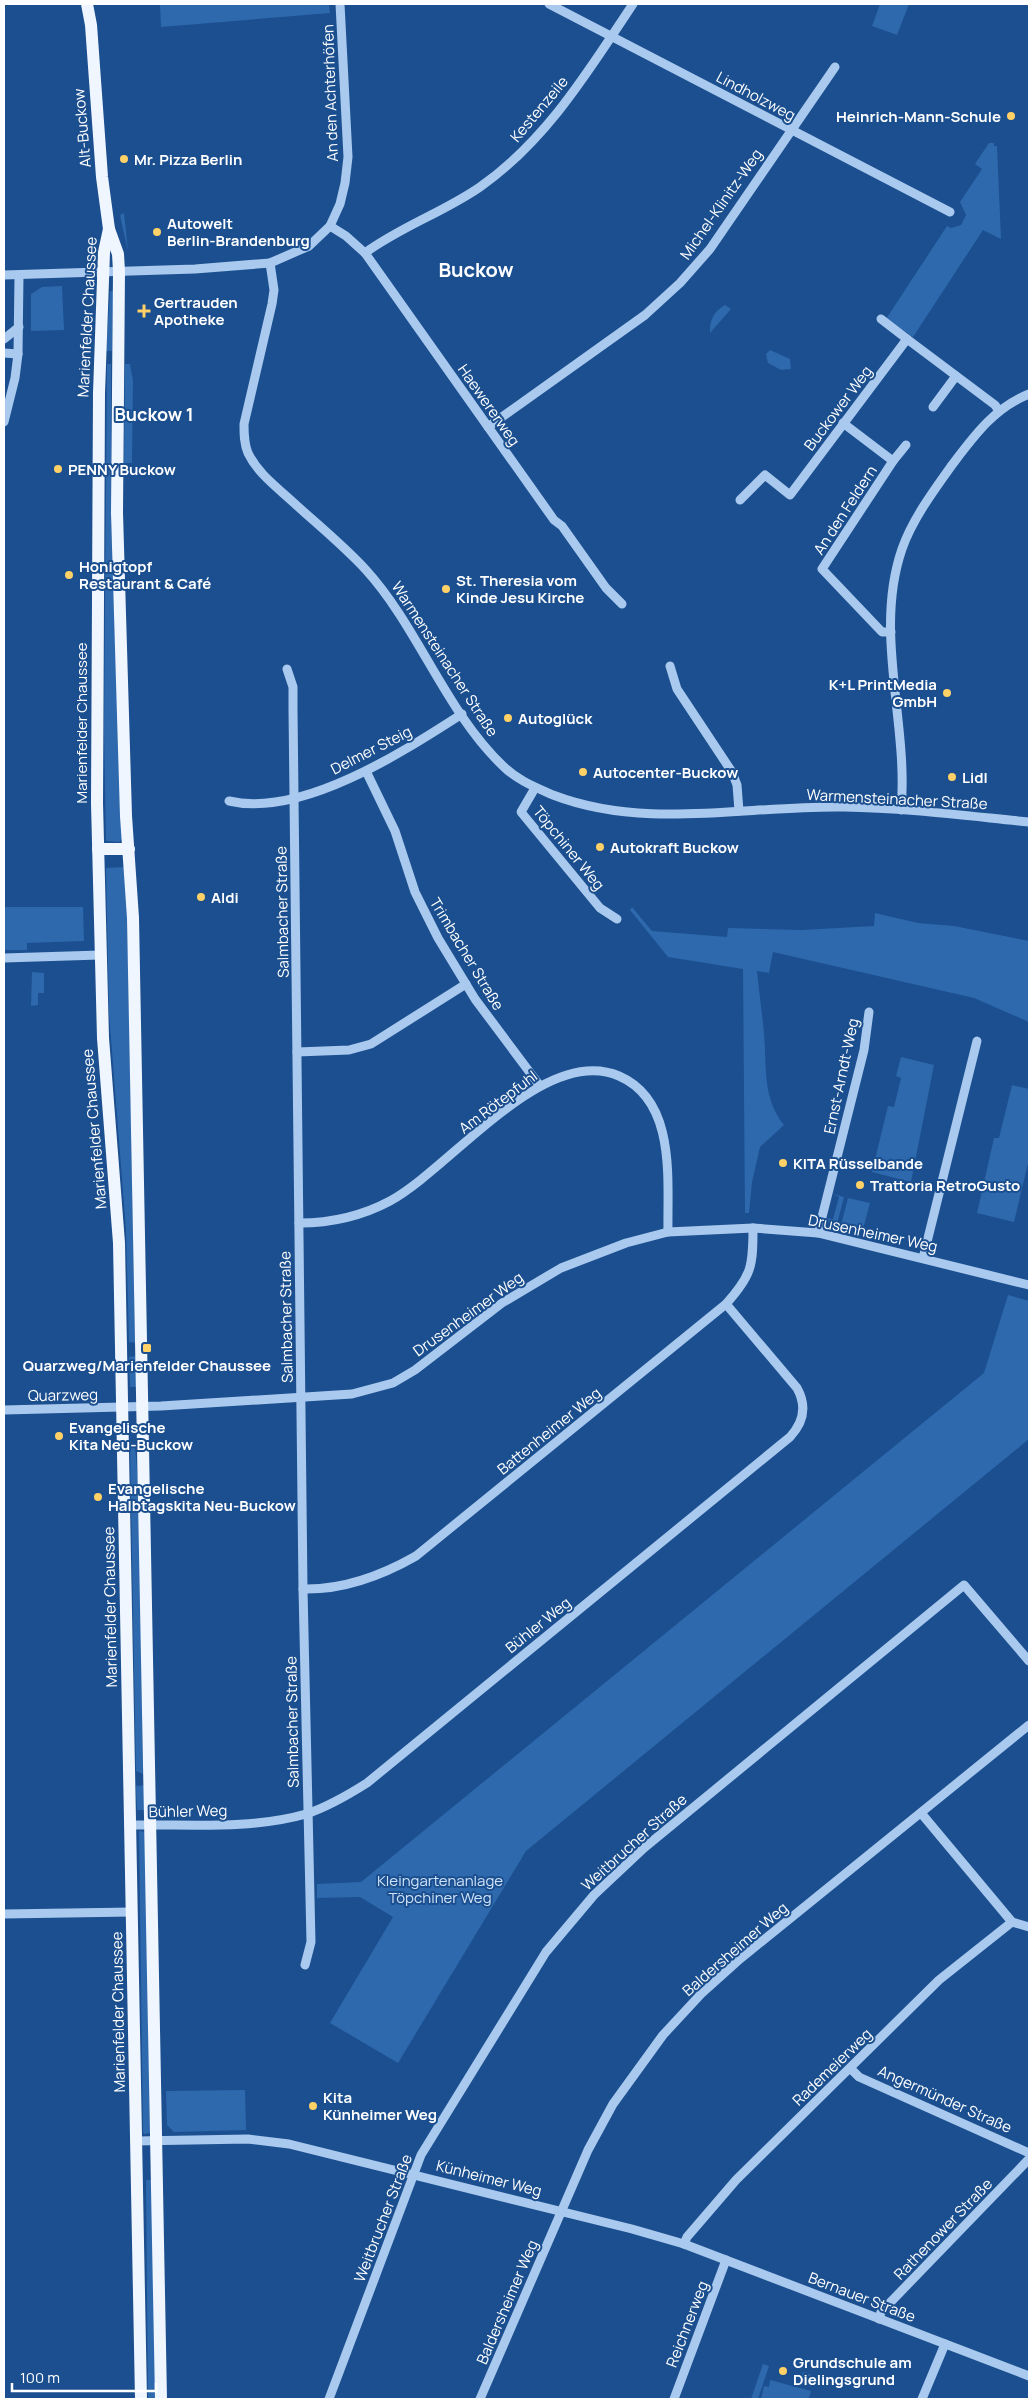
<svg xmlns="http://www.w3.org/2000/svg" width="1033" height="2403" font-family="Manrope,sans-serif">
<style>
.green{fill:#2e69ad}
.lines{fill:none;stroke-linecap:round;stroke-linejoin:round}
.minor{stroke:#a9c9ee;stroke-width:9}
.major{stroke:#f0f6ff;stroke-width:12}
.poi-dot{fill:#ffd166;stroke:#1b4f8f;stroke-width:2}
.labels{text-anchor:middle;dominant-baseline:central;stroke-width:4;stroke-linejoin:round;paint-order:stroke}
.street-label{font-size:15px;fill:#fff;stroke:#1b4f8f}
.poi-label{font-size:15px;font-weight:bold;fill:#fff;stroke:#1b4f8f;text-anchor:start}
.park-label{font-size:15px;fill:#cfe3fa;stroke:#1b4f8f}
.quarter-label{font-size:18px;font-weight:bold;fill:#fff;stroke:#1b4f8f}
.district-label{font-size:20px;font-weight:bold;fill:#fff;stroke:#1b4f8f}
</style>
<rect width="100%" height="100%" fill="#1b4f8f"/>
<g class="green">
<polygon points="160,4 329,4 330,13 161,27"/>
<polygon points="880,4 909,4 897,35 872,26"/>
<polygon points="989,143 994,143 994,146 997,146 1001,239 983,230 913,337 886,319 947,226 951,228 961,225 966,215 960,202 982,169 975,164"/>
<polygon points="124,213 128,251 120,215"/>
<polygon points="62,286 64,330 31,331 31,294 42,287"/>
<polygon points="110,291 113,291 112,351 106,351"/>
<path d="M 725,305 L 731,309 L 710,333 C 709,321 714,311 725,305 Z"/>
<polygon points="770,350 790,359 791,369 781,370 768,363 766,354"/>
<polygon points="107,364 111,364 111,521 122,839 119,842 106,841 104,731"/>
<polygon points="125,364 130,364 133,381 132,463 124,463"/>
<polygon points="124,867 127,904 135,1343 129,1342 126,1230 109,1013 106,868"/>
<polygon points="4,907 83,907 84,941 27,943 27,950 4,950"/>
<path d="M 632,907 L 652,931 L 727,937 L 728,928 L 802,930 L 874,926 L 875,913 L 918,923 L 954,926 L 1029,941 L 1029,1022 L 974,998 L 773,952 L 769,973 L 757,971 C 759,992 762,1012 764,1033 C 767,1066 762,1098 784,1125 L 760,1147 L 752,1182 L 749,1213 L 745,1213 L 743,969 L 668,957 L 630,910 Z"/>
<polygon points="32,972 44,973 44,993 38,993 38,1005 31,1006"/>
<polygon points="901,1057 934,1065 911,1182 872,1172 888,1106 894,1107 901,1078 896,1076"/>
<polygon points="1012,1085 1029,1089 1029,1159 1014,1222 977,1213 994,1138 999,1138"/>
<polygon points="833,1194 844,1197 837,1224 826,1222 827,1218 833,1219 839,1197"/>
<polygon points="848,1198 870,1203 863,1229 841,1225"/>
<polygon points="1008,1295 1029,1301 1029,1439 526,1851 398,2063 330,2023 393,1917 360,1897 317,1898 317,1884 361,1882 984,1373"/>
<polygon points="136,1356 137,1387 130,1387 129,1357"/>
<polygon points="133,1445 135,1447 139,1491 143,1774 136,1771 130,1446"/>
<polygon points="146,1785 146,1810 137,1810 136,1786"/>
<polygon points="139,1831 146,1832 150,2133 144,2134 143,2132"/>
<polygon points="245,2090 246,2130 174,2132 167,2125 166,2091"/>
<polygon points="146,2180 152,2180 157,2399 148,2399"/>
<polygon points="763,2364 769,2366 758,2399 751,2399"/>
<polygon points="803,2372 815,2376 811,2387 799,2383"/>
<polygon points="770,2380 811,2391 809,2398 815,2399 761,2399 764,2386 769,2387"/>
</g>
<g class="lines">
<g class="minor">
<polyline points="549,4 950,212"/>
<polyline points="330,226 346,236 365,253 554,520 562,526 606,588 622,604"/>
<path d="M 365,253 C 400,227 444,212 480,187 C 547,140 589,70 633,4"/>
<path d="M 270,263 L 274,290 L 272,304 L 244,424 C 244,434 244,444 248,453 C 258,474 278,488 294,503 C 318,525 344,546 366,570 C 418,627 446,712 503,766 C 517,780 535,787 553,795 C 647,831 747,805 844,807 C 906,808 968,816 1029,822"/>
<polyline points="4,275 195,269 270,263 309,246 330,226 340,204 345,183 348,157 340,4"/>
<polyline points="881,319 907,339"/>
<polyline points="4,339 19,327"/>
<polyline points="4,353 18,354"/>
<polyline points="933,407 956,376"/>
<polyline points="4,422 15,378 18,354 19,275"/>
<polyline points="843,423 893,461 822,569 882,632 891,632"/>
<polyline points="488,427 645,315 680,283 710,249 835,67"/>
<polyline points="893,461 906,445"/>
<polyline points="740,500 765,475 790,495 907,339 995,405 999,411"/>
<polyline points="670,666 677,689 732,772 737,785 739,811"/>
<polyline points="287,669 293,687 293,709 303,1589 311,1942 305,1965"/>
<polyline points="366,771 395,831 415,892 438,938 475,999 540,1086"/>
<polyline points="535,788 521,812 600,908 617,919"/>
<path d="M 229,801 C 301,818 403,752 462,714"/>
<path d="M 901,810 C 909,724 873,633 902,549 C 912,520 934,490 952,465 C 974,436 994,408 1029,394"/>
<polyline points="4,958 100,955"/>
<polyline points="297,1052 349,1050 371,1044 466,984"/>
<path d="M 299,1223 C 330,1223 362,1216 390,1201 C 452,1167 544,1044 619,1076 C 677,1101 667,1181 668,1232"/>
<polyline points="818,1233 864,1050 869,1012"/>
<polyline points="923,1258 977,1041"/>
<polyline points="4,1410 161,1406 352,1394 393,1383 415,1370 502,1303 561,1268 626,1243 668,1232 753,1228 818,1233 1029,1285"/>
<path d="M 303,1589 C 344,1590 381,1576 416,1556 L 726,1304 C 752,1275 753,1266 753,1228"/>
<polyline points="921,1813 1012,1922"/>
<path d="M 130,1825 C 188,1824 250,1830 306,1814 C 328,1807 348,1795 367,1783 L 790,1437 C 804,1422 807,1406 797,1388 L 726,1304"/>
<polyline points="4,1914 132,1912"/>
<polyline points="1012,1922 1029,1927"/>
<polyline points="851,2069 859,2077 1029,2153"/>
<polyline points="136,2141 248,2139 289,2144 632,2229 684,2244 1029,2376"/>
<polyline points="684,2244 687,2237 736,2180 939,1980 1012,1922"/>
<polyline points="879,2319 881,2312 1029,2159"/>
<polyline points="329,2399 421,2155 546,1952 594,1895 644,1848 964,1585 1029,1661"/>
<polyline points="480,2399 588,2150 613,2104 663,2035 701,1994 740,1959 1029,1725"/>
<polyline points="674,2399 726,2260"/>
<polyline points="922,2399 945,2344"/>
</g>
<g class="major">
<polyline points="87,4 91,25 102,177 109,229 118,254 119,271 117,513 126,816 133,918 161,2399"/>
<polyline points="109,229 104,252 99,393 97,803 103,1038 119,1243 141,2399"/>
<polyline points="98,849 129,849"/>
</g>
</g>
<g class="poi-dot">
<circle cx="1011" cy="116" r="5"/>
<circle cx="124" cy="159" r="5"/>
<circle cx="157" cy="232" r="5"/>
<path d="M141.5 303.5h5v5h5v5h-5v5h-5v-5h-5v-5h5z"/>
<circle cx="58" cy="469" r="5"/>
<circle cx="69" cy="575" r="5"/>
<circle cx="446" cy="589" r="5"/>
<circle cx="947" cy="693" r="5"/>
<circle cx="508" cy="718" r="5"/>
<circle cx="583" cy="772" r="5"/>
<circle cx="952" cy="777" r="5"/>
<circle cx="600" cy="847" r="5"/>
<circle cx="201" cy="897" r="5"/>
<circle cx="783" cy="1163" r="5"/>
<circle cx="860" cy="1185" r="5"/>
<rect x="142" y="1343" width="10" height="10" rx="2.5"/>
<circle cx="59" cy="1436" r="5"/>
<circle cx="98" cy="1497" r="5"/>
<circle cx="313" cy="2106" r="5"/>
<circle cx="783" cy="2371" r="5"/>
</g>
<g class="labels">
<g class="street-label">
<text transform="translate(330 93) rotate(-92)">An den Achterhöfen</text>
<text transform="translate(756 96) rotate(28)">Lindholzweg</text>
<text transform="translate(539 109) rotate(-50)">Kestenzeile</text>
<text transform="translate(82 128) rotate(-95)">Alt-Buckow</text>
<text transform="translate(721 204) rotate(-55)">Michel-Klinitz-Weg</text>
<text transform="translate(87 317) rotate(-87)">Marienfelder Chaussee</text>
<text transform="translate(489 405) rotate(55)">Haewererweg</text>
<text transform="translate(838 408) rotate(-53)">Buckower Weg</text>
<text transform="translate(845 510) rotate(-57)">An den Feldern</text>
<text transform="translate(445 659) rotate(57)">Warmensteinacher Straße</text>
<text transform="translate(81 723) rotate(-90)">Marienfelder Chaussee</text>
<text transform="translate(371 750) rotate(-27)">Delmer Steig</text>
<text transform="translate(897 799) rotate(3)">Warmensteinacher Straße</text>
<text transform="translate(569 848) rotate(51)">Töpchiner Weg</text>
<text transform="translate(282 912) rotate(-91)">Salmbacher Straße</text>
<text transform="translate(467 954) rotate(59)">Trimbacher Straße</text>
<text transform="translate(841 1076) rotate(-78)">Ernst-Arndt-Weg</text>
<text transform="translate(498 1102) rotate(-37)">Am Rötepfuhl</text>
<text transform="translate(94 1129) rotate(-95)">Marienfelder Chaussee</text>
<text transform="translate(873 1233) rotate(12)">Drusenheimer Weg</text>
<text transform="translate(468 1314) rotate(-36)">Drusenheimer Weg</text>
<text transform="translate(286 1317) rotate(-91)">Salmbacher Straße</text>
<text transform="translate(63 1395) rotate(-1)">Quarzweg</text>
<text transform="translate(549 1431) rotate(-39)">Battenheimer Weg</text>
<text transform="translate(110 1607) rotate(-91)">Marienfelder Chaussee</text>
<text transform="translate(538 1625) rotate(-39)">Bühler Weg</text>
<text transform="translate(292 1722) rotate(-91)">Salmbacher Straße</text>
<text transform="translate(188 1811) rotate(-1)">Bühler Weg</text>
<text transform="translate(634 1842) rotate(-42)">Weitbrucher Straße</text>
<text transform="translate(735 1949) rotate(-41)">Baldersheimer Weg</text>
<text transform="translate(118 2012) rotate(-91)">Marienfelder Chaussee</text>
<text transform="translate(832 2067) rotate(-44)">Rademeierweg</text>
<text transform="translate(945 2099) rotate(24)">Angermünder Straße</text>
<text transform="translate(489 2178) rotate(14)">Künheimer Weg</text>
<text transform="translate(383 2218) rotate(-69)">Weitbrucher Straße</text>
<text transform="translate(943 2229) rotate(-46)">Rathenower Straße</text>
<text transform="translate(862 2297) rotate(21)">Bernauer Straße</text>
<text transform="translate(507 2302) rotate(-67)">Baldersheimer Weg</text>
<text transform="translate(687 2324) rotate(-69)">Reichnerweg</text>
</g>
<g class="poi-label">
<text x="1001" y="116" text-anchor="end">Heinrich-Mann-Schule</text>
<text x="134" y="159">Mr. Pizza Berlin</text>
<text x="167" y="223">Autowelt<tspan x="167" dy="17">Berlin-Brandenburg</tspan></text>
<text x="154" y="302">Gertrauden<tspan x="154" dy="17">Apotheke</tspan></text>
<text x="68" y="469">PENNY Buckow</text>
<text x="79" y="566">Honigtopf<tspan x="79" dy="17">Restaurant &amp; Café</tspan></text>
<text x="456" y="580">St. Theresia vom<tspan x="456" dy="17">Kinde Jesu Kirche</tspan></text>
<text x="937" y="684" text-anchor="end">K+L PrintMedia<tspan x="937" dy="17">GmbH</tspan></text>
<text x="518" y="718">Autoglück</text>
<text x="593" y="772">Autocenter-Buckow</text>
<text x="962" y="777">Lidl</text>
<text x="610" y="847">Autokraft Buckow</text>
<text x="211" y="897">Aldi</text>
<text x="793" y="1163">KITA Rüsselbande</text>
<text x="870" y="1185">Trattoria RetroGusto</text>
<text x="147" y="1365" text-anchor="middle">Quarzweg/Marienfelder Chaussee</text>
<text x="69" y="1427">Evangelische<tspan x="69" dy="17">Kita Neu-Buckow</tspan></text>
<text x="108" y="1488">Evangelische<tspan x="108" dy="17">Halbtagskita Neu-Buckow</tspan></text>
<text x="323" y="2097">Kita<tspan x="323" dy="17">Künheimer Weg</tspan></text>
<text x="793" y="2362">Grundschule am<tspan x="793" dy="17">Dielingsgrund</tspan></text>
</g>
<g class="park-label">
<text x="440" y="1880">Kleingartenanlage<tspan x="440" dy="17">Töpchiner Weg</tspan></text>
</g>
<g class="quarter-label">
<text x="154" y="414">Buckow 1</text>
</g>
<g class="district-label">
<text x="476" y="269">Buckow</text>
</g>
</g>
<rect width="1033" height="2403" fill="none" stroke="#ffffff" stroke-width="10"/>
<path d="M12 2383v8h144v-8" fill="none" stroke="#ffffff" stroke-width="2.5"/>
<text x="20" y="2383" font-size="15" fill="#ffffff" stroke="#1b4f8f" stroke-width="4" paint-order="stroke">100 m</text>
</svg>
